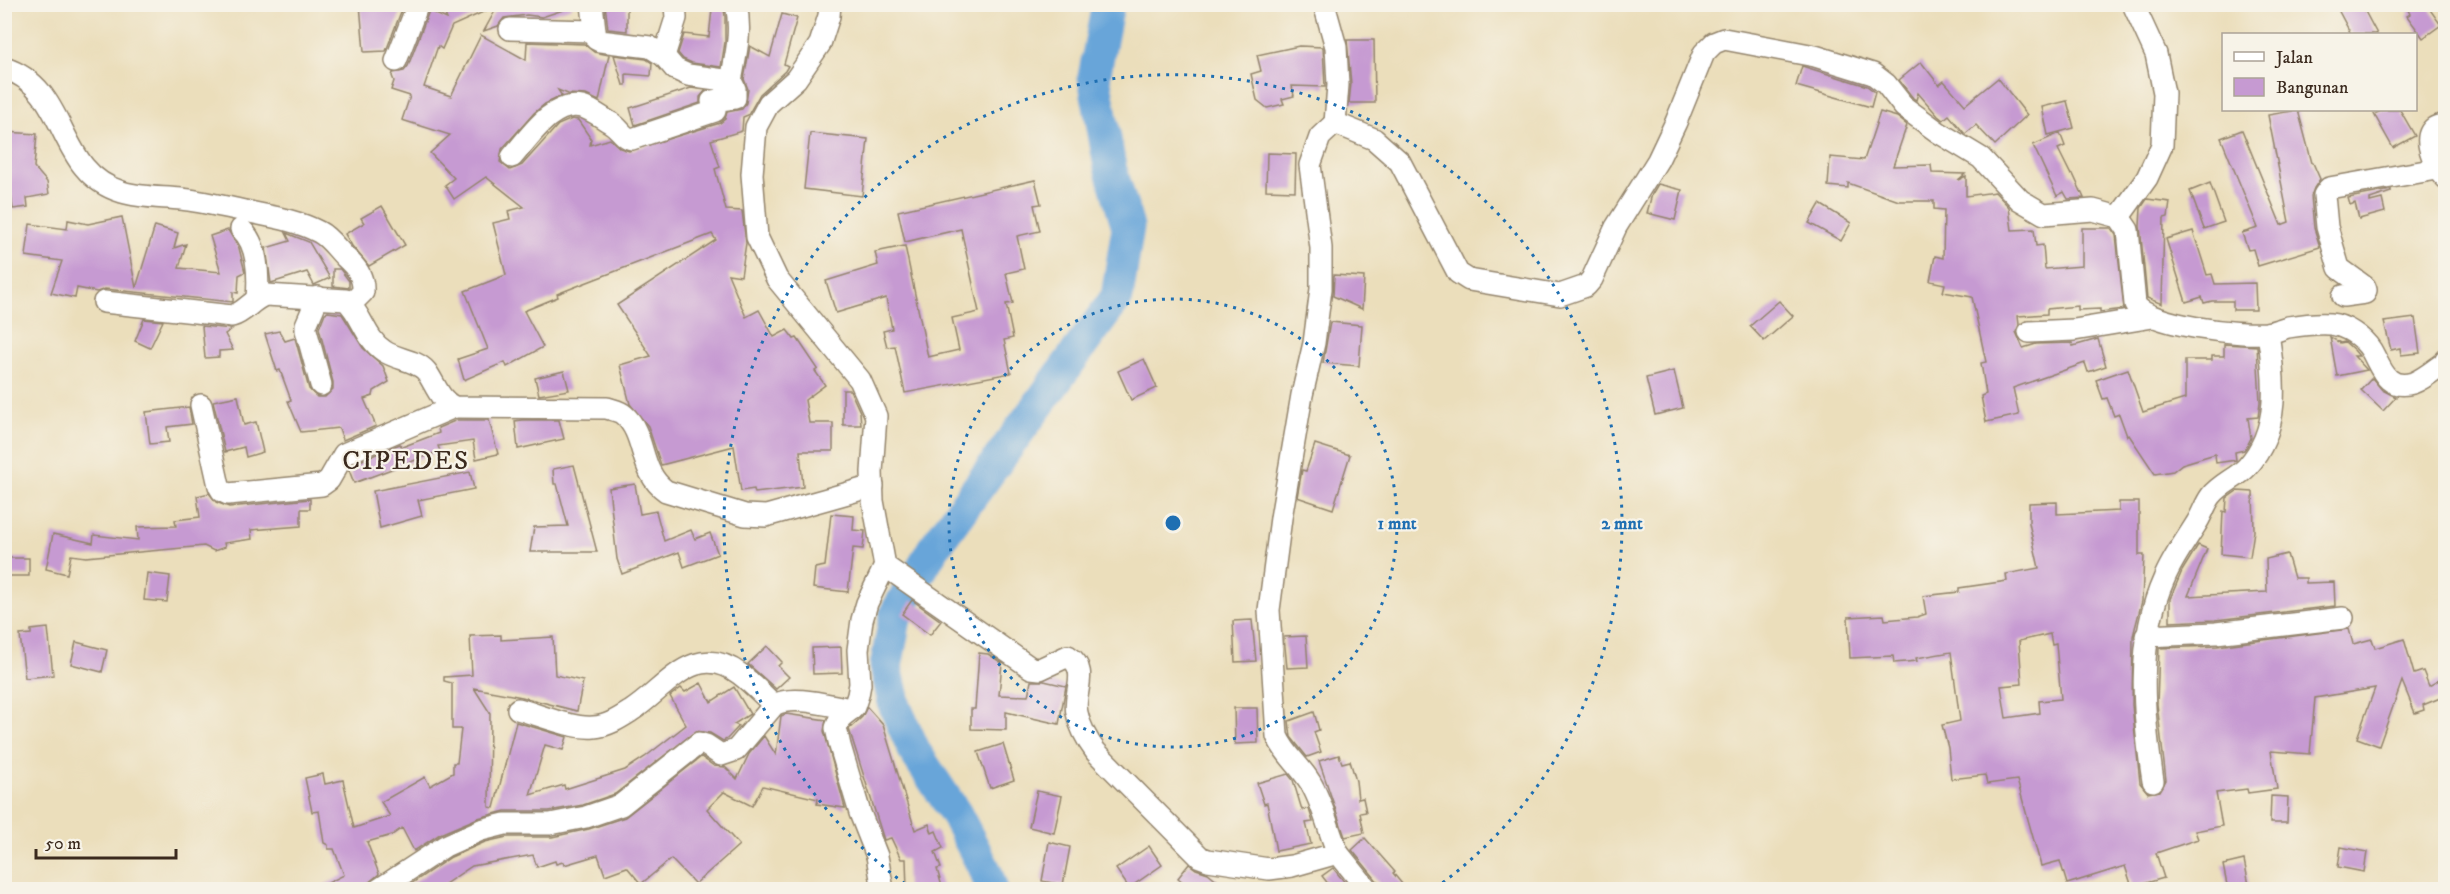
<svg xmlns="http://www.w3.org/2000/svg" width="2450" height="894" font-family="'IM FELL DW Pica',serif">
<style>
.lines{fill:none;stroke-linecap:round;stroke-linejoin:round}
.river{stroke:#67a5d9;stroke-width:33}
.building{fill:#c69ad2;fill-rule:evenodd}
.minor-casing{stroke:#93846c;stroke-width:24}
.minor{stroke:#fff;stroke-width:21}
.ring{fill:none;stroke:#1f6fb2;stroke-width:3;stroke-dasharray:3 6}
.labels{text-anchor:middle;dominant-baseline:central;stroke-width:4.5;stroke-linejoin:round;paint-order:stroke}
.quarter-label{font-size:27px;letter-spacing:1.5px;fill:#3b2a1e;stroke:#f7f3e8}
.centre{fill:#1f6fb2;stroke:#f7f3e8;stroke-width:3}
.ring-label{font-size:18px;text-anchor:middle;font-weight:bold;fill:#1f6fb2;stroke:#f7f3e8;stroke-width:4.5;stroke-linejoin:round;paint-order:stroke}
</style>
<rect width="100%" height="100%" fill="#f7f3e8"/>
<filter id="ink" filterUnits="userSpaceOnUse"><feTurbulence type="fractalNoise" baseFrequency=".0167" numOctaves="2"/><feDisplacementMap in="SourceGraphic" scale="12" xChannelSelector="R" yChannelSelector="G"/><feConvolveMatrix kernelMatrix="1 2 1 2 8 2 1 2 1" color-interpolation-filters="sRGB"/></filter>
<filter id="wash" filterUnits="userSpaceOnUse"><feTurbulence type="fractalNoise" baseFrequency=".008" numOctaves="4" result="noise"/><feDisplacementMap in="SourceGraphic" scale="24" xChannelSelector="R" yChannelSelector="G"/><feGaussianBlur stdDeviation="1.35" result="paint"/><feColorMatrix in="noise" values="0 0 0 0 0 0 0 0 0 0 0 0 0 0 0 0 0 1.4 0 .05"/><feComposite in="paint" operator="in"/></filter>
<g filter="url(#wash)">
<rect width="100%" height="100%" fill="#ebdebb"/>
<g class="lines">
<polyline class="river" points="992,890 986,872 956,814 915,752 895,707 886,667 896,613 933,549 1117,297 1128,227 1110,167 1094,77 1108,4"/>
</g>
<g id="blocks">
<g class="building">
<polygon points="360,4 404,4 386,51 364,52"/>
<polygon points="441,4 501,4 452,26 442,49 438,46 424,87 451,96 481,35 526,60 527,42 584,44 594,52 609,55 599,101 586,95 568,94 558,90 562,96 545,104 534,113 502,149 500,162 510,170 522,165 558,125 572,119 578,120 591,139 590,145 610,139 620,148 629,151 720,123 725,119 727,112 742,109 746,103 748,89 744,79 750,46 770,57 782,14 797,18 784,64 788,66 785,71 760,94 748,115 743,117 742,131 711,140 720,167 715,169 726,210 742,211 746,243 741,276 728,274 746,317 759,310 774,337 787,330 794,339 797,338 818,369 815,371 825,385 805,400 809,423 833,423 833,451 800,451 803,487 755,493 754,489 741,491 734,446 661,465 648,426 630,404 620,365 651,356 617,305 716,240 712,234 585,283 557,294 558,297 524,311 543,347 507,367 505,362 464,380 458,359 488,349 465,291 506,275 493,223 510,219 508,211 524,207 486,177 454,199 445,185 454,178 430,153 450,135 402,120 410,96 391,90 394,81 392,76 393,73 404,71 408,66 429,11 447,19"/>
<polygon points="515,4 571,4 572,7 542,17 527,15 504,18 498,26 484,31 495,11"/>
<polygon points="605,4 627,4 627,31 608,29"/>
<polygon points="2335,4 2361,4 2377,34 2351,34"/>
<polygon points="2405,4 2426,4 2441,25 2423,38 2407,16 2410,14"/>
<polygon points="712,9 724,10 725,16 725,42 721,67 692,63 683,59 678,53 684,34 709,37"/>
<polygon points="1347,40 1374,40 1375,103 1349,103 1351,84"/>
<polygon points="1299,46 1323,47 1325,87 1292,86 1294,96 1282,99 1284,104 1267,108 1257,100 1251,74 1261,71 1257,55"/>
<polygon points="614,55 646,59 652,63 651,76 626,74 626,85 623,85"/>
<polygon points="1921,62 1939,85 1944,81 1965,105 1998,78 2027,115 1995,145 1976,125 1965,134 1949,115 1943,120 1938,116 1918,93 1916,100 1913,98 1899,80"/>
<polygon points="1802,66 1867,86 1875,92 1871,107 1796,86"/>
<polygon points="691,88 706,90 700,97 700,103 635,125 630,108"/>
<polygon points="2067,101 2074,128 2048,135 2042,107"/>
<polygon points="2298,110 2312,163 2313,163 2320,179 2314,188 2311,196 2314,228 2320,247 2258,266 2253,249 2248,250 2242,233 2258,228 2221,138 2242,130 2281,225 2289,222 2268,115"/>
<polygon points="2383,110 2400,110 2415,136 2393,148 2374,114"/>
<polygon points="1880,112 1897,117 1907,125 1893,166 1931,165 1932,173 1965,174 1958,180 1966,176 1966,196 1995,192 2009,207 2012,230 2034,229 2036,246 2043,245 2045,269 2082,266 2082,228 2111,228 2116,235 2124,309 2100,312 2100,309 2078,310 2078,306 2047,309 2047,314 2018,316 2019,325 2016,332 2023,348 2036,344 2072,343 2073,346 2098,339 2106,366 2088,372 2085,363 2013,388 2019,415 1986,422 1981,396 1986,394 1981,363 1986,362 1972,297 1943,292 1945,284 1930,281 1935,256 1943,258 1944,210 1934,209 1934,201 1899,201 1848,183 1848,188 1828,186 1830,157 1864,160"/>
<polygon points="6,132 37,134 34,167 47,182 49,194 27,198 28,207 13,209 7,163 4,163"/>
<polygon points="810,133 868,139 862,196 804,189"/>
<polygon points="2060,133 2065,146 2058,149 2071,175 2073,174 2084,198 2068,199 2064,192 2057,196 2033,145"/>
<polygon points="1267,153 1296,154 1295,191 1266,190"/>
<polygon points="1035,180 1041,204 1034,205 1040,231 1017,236 1024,269 1006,273 1013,303 1006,304 1013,338 1004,340 1011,373 905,393 895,346 887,347 883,331 892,329 886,298 836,313 826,281 878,265 875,252 905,246 928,357 959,350 952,318 979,312 961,229 905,242 898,211"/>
<polygon points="2210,183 2224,222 2204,229 2190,191"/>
<polygon points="1658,184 1682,190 1675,220 1647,213 1652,194"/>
<polygon points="2391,190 2391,192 2370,199 2370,202 2382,199 2385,212 2359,219 2355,203 2350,205 2348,198"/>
<polygon points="2147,199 2170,202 2168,217 2164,218 2162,304 2147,298 2140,226 2141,208"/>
<polygon points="1820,204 1851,223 1841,241 1809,223"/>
<polygon points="382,206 405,245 369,266 352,246 345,234 364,223 361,218"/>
<polygon points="122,217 136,288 155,226 178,233 174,248 186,244 179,268 221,272 210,236 228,230 239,248 245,272 239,275 238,293 233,292 233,302 105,289 97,292 77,288 75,298 51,293 62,261 26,256 30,224 67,229 68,220 88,224"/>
<polygon points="2193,231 2207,275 2212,274 2215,284 2255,283 2256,310 2233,310 2233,301 2212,301 2204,303 2202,297 2186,302 2166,239"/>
<polygon points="286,233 309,242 330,278 314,285 307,272 271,283 266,248 290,241"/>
<polygon points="333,269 340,269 349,281 349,288 333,286"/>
<polygon points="1334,275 1364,277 1362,309 1333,296"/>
<polygon points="1779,301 1793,316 1764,341 1750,326"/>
<polygon points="328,312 342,314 363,348 383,366 389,382 374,391 373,396 364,399 376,426 343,440 339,428 301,432 288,401 291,400 280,370 277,371 265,334 279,331 285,341 295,338 309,389 317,397 325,397 333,389 333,382 319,328 325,313"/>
<polygon points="2415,318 2420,353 2401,355 2400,348 2391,350 2384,322"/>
<polygon points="144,319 163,321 150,348 135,341"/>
<polygon points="1330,322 1362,325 1359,366 1323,363"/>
<polygon points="202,326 232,329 225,334 233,350 219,351 219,357 205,358"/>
<polygon points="2330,337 2340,343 2345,342 2354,350 2359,356 2354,356 2367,370 2337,376"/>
<polygon points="2224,344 2257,346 2260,402 2258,417 2248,418 2251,438 2247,446 2244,450 2235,452 2236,460 2216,463 2215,454 2182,464 2173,471 2155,474 2129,435 2127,436 2119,414 2114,416 2107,398 2103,399 2096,380 2128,369 2143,412 2185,399 2185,360 2212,360 2212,356 2224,356"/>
<polygon points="1144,359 1157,388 1131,400 1118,371"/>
<polygon points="564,371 569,390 539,395 535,378"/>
<polygon points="1674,371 1683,408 1655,415 1646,378"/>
<polygon points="2372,378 2382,390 2396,397 2383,411 2361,390"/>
<polygon points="843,390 850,390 860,412 861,425 843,425"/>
<polygon points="238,396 244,425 256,422 263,452 246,457 244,447 225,452 213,401"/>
<polygon points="189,407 192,424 167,427 169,442 150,444 146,412"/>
<polygon points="457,420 489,420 498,454 476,459 473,441 438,446 440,451 354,483 349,470 353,464 400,444 402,447 439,433 438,428"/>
<polygon points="522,420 559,420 564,439 518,449 515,421"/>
<polygon points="1315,444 1350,455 1333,509 1297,497 1302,470 1306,471"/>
<polygon points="574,465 597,552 530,552 534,527 568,526 557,484 554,484 553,469"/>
<polygon points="470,472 474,489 418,500 422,516 380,528 373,491"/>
<polygon points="635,484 640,514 656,511 664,541 691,530 695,539 710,533 718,554 684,567 679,552 622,574 617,559 609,488"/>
<polygon points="2237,491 2253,492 2254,531 2250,557 2221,554 2223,511 2226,512 2227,498"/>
<polygon points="209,493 216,502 229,507 310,499 310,509 301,509 301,526 251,530 252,539 224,543 225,547 214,551 204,546 86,557 71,555 67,574 46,569 53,534 93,543 94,535 138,540 137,527 176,526 175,520 200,517 197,496"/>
<path d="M 2057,502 L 2057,514 L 2119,511 L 2119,502 L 2139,502 L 2139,555 L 2144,555 L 2142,601 L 2133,636 L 2132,705 L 2140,783 L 2148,793 L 2160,791 L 2166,780 L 2157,704 L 2159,648 L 2217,646 L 2349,629 L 2353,644 L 2372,639 L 2375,648 L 2404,639 L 2414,674 L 2423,671 L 2429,686 L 2439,680 L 2445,696 L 2423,705 L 2424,710 L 2415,713 L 2402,681 L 2379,746 L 2357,738 L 2375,688 L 2315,698 L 2310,754 L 2271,751 L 2277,789 L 2248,793 L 2247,789 L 2216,793 L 2222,826 L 2195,831 L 2198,839 L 2156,853 L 2164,878 L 2132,887 L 2125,866 L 2067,884 L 2060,861 L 2041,866 L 2017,780 L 1987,784 L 1985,775 L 1951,779 L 1948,748 L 1942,725 L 1960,721 L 1951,652 L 1916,658 L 1917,661 L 1894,663 L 1893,656 L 1850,658 L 1848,617 L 1884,615 L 1885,620 L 1917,617 L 1926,614 L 1923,596 L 1959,592 L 1959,588 L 2007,581 L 2006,574 L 2039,568 L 2029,523 L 2029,503 ZM 2050,634 L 2052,645 L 2056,644 L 2061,699 L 2039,701 L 2040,713 L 2006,718 L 2001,686 L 2022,684 L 2019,641 Z"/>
<polygon points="831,514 854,516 853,530 865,531 863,549 853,548 848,592 813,588 815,568 825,566"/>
<polygon points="2198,545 2207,549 2188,596 2267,592 2266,559 2287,554 2294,578 2306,578 2306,583 2334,582 2335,606 2215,620 2170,622 2170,599 2182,571"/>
<rect x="4" y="558" width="25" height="18"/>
<polygon points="147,573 170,576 167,602 144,600"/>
<polygon points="912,600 941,621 930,635 902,614"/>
<polygon points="1252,620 1256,661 1235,662 1233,621"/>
<polygon points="48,628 53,675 25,678 20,635 31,634 31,630"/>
<polygon points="501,635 501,640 553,637 555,675 583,681 577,711 522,697 474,688 490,713 489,807 494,808 516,722 567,737 563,750 545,745 530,795 564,785 565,789 625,770 645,757 686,725 670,696 681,688 685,692 701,683 711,702 734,687 750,714 734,724 739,726 727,739 723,741 710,733 696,731 615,794 583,805 549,811 505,811 478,818 440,834 414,851 402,828 392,835 367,842 379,874 367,884 365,890 314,890 344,875 334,849 328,849 328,845 324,843 319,811 312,812 305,778 323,774 325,784 343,780 354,828 390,816 381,802 425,777 430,786 453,773 453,763 457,763 461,729 452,729 452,683 444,681 444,677 472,675 470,636"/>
<polygon points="1306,636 1308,667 1287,668 1284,637"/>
<polygon points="76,642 107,650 102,672 71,664"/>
<polygon points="767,646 782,662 778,666 789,677 776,689 748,664"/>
<polygon points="841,647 842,673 813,674 812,648"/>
<polygon points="979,653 988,654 1002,663 999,695 1028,696 1031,681 1044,681 1066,686 1059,724 1006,712 1006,730 971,729 971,709 975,709"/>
<polygon points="867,707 883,725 915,830 929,824 932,833 936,831 943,848 935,852 941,868 937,869 943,890 907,890 906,859 901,859 891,838 884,840 849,729 862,717"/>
<polygon points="1234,708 1257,708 1258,743 1235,744"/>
<polygon points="1314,712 1319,730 1314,732 1321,752 1307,757 1291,737 1289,721"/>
<polygon points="786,714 826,720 824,731 845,808 817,804 818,799 763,786 752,806 724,792 707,809 739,845 695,884 671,859 641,884 627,867 605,875 598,855 564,865 563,862 556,864 555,861 537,867 533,855 472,866 436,890 402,890 451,857 485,842 507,837 552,837 589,829 625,817 701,757 714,766 725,767 737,779 749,754 764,736 776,755 781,716"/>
<polygon points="1003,744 1014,780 990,788 978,752"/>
<polygon points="1339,755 1342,763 1350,761 1356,781 1358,799 1363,798 1366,812 1360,813 1364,833 1345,837 1319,761"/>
<polygon points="1288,774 1293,780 1302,810 1309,809 1313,822 1306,823 1311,844 1276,851 1267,803 1264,804 1257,783"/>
<polygon points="1037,791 1062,796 1054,833 1029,827"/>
<polygon points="2271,796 2288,797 2287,823 2270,823"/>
<polygon points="1365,838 1395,872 1393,873 1407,890 1381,890 1378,882 1352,850"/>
<polygon points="1049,842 1070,847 1063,885 1042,881"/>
<polygon points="1149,846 1162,865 1129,888 1116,869"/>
<polygon points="2341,847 2367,852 2364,872 2338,867"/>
<polygon points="2244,860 2250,890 2228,890 2223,865"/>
<polygon points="1189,864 1196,869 1208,873 1218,881 1211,890 1193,890 1178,878"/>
<polygon points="1333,868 1351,890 1333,890 1322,876"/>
</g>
</g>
</g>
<g filter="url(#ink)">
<use href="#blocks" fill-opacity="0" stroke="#93846c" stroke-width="1.5"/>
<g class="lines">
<defs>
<g id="minor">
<path d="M 830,4 L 829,16 L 820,44 L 796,79 L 769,103 L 756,127 L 752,174 L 757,237 L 777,279 L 860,380 L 876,416 L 872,472 L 873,501 L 885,566 L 1031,668 L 1040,669 L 1068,656 C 1091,670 1072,694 1077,713 C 1080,728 1087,740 1096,752 L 1200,857 L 1208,860 L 1269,869 L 1292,866 L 1338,853 C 1328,830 1323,803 1310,782 C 1300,765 1285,755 1277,736 L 1269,610 L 1281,518 L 1302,395 L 1314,343 L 1321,289 L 1321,248 L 1310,165 L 1320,137 L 1335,123 L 1374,139 L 1400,162 L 1458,273 L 1469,280 L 1560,295 L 1586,286 L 1592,279 L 1616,227 L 1658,160 L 1676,122 L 1704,53 L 1714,43 L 1724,39 L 1815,56 L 1873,74 L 1886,84 L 1904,107 L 1938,132 L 1981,158 L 2020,200 L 2044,214 L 2093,210 L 2119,217 L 2128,230 L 2135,304 C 2148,326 2241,335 2266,333 C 2274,332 2281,329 2288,327 C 2301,325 2317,323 2330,324 C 2345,325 2363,337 2371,350 C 2381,367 2386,391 2413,383 C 2424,379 2434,370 2444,363 L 2446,359"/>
<polyline points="1324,4 1336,47 1338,85 1335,123"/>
<polyline points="510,29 594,31"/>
<polyline points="664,56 676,18 675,4"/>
<polyline points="396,61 418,4"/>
<path d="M 4,68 C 71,89 54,172 122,192 C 141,198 163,197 181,199 C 201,201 220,206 240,210 C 267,216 294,219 319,232 C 329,237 337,249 345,257 C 356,267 364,276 363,292 L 351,304"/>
<path d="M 731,81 C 736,54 742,32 736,4"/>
<path d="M 2446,125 C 2414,125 2434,166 2446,178"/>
<path d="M 512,157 C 529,138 552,100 582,107 C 591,109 602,118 611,123 C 619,127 623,138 632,139 L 715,111 L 712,101 L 735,98 L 735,89 L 731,81 L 688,75 L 675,69 L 664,56 L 650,47 L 600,41 L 596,39 L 592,4"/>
<polyline points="2119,217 2147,178 2162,145 2164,93 2156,54 2133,4"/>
<path d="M 241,229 C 258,244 259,276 257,298"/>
<polyline points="2343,296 2365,293 2366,290 2365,287 2339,268 2327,227 2324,195 2329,188 2437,169"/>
<polyline points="318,297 306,325 306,330 321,385"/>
<path d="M 104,302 L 232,316 C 246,312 252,299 266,295 L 346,300 C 362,314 365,339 384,351 C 397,360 415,359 426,371 C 435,383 439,400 454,407 L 607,408 C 613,410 620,411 624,415 C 647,435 638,471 666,491 L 745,515 L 766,516 L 873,486"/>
<polyline points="2029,332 2074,330 2153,317"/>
<polyline points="201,405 219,486 222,491 228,494 322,485 329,480 344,454 454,407"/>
<polyline points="2146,636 2216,633 2343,618"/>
<path d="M 518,709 C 540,715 572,729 594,727 C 608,726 620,718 631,711 C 667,688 694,640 740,674 C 752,683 763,695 774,705"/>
<path d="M 2153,781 C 2143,715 2136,641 2164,579 C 2172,559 2185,542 2196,524 C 2202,515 2205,504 2211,496 C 2220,484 2237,478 2247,467 C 2281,430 2275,379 2268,333"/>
<polyline points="1338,853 1368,890"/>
<path d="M 378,890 L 445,846 L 481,830 L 505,824 L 550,824 L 586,817 L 621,805 L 699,743 L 706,745 L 721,755 L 736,750 L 774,705 C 793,694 831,706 852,709"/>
<polyline points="883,890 877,856 860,813 840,746 836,728 840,718 854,707 858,695 860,684 858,650 862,620 867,603 885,566"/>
</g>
</defs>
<use href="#minor" class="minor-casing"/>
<use href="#minor" class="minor"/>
</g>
</g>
<g class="ring">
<circle cx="1173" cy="523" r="224"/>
<path d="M912 889A449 449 0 1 1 1434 889"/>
</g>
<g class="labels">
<g class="quarter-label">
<text x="406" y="461">CIPEDES</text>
</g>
</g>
<circle cx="1173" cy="523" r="9" class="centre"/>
<g class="ring-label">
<text x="1397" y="529">1 mnt</text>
<text x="1622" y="529">2 mnt</text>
</g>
<rect width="2450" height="894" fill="none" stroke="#f7f3e8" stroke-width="24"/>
<rect x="2222" y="33" width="195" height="78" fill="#f7f3e8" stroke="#aca397" stroke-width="1.5"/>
<rect x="2234" y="52" width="30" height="9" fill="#ffffff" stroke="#aca397" stroke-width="1.5"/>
<text x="2276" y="63" font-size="18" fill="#3b2a1e">Jalan</text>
<rect x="2234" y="78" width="30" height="18" fill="#c69ad2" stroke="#aca397" stroke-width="1.5"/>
<text x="2276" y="93" font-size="18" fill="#3b2a1e">Bangunan</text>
<path d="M36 849v9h140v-9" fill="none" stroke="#3b2a1e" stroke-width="3"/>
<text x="45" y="849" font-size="18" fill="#3b2a1e" stroke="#f7f3e8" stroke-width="4.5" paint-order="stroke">50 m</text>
</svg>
